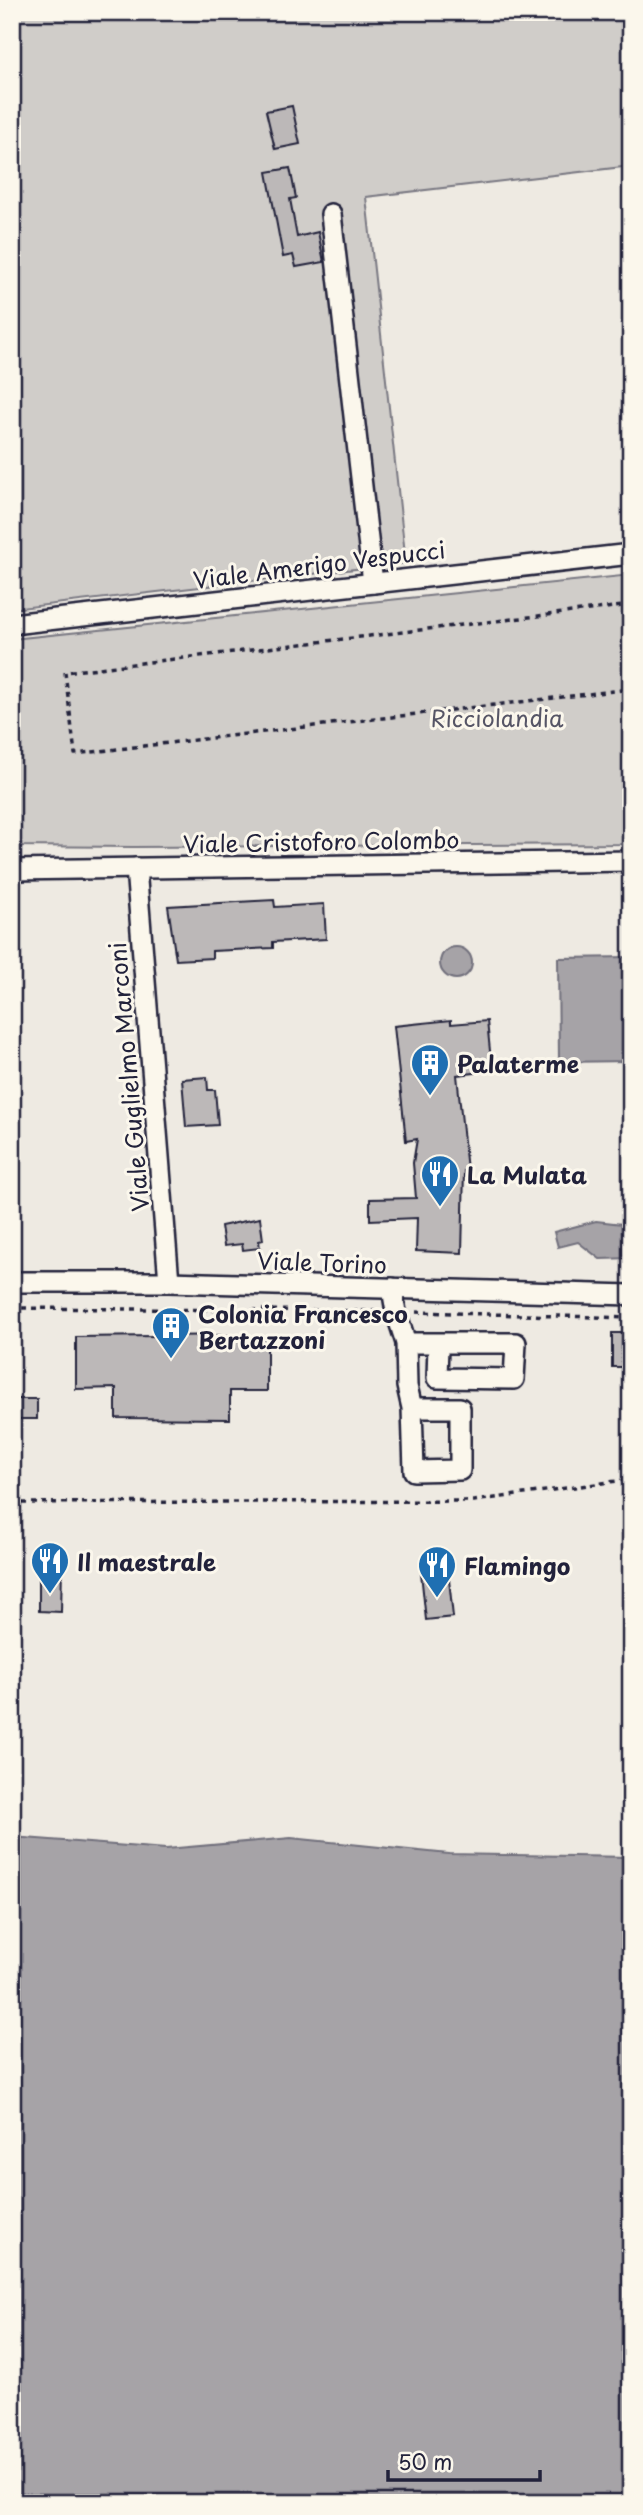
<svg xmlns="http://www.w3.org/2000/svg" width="643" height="2515" font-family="'Playpen Sans',sans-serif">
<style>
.green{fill:#d0cdc9;stroke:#797882;stroke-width:2}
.water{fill:#a6a3a7;stroke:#716f7c;stroke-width:2}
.building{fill:#bcb8b8;stroke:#22223b;stroke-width:2}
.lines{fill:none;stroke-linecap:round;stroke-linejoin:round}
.minor-casing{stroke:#22223b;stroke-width:24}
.path{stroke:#22223b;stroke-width:3.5;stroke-dasharray:5 5;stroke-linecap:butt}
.minor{stroke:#fbf7ec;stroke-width:19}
.labels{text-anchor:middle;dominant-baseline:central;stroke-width:6;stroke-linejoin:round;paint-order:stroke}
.street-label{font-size:23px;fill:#22223b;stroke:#fbf7ec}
.park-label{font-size:23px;fill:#565566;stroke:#fbf7ec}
.poi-label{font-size:23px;font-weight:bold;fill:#22223b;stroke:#fbf7ec;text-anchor:start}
</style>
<rect width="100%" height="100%" fill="#eeeae2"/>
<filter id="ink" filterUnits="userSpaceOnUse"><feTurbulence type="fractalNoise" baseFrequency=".0143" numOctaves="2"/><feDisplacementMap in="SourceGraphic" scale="14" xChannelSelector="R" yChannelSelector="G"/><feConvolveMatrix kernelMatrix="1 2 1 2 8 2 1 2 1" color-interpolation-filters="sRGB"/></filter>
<g filter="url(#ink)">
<g class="green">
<polygon points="12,12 631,12 631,166 366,197 406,563 12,609"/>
<polygon points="631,575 631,844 133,847 12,846 12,639"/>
</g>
<g class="water">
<circle cx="456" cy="963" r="16"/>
<polygon points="631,957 631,1061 559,1062 558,958"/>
<polygon points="596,1221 631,1225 631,1258 600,1259 578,1242 558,1247 554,1232"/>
<polygon points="12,1837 166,1849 291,1838 449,1854 631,1857 631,2503 12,2503"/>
</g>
<g class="building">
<polygon points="292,106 300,144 275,149 266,111"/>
<polygon points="290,168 296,198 290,199 297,237 318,232 324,262 296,267 293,255 283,257 267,172"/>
<polygon points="274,900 275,907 324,904 326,939 273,942 273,948 212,951 212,958 176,960 168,906"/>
<polygon points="451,1020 451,1024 487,1021 492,1071 457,1075 467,1170 464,1170 462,1253 416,1251 417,1218 370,1220 370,1199 416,1198 413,1163 417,1139 406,1141 394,1026"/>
<polygon points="207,1077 208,1090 215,1090 218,1125 186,1127 182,1079"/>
<polygon points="260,1218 263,1240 259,1241 260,1248 243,1250 242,1244 224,1246 221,1226"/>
<rect x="612" y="1333" width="19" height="34"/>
<polygon points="239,1335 239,1341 267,1341 267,1391 230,1391 230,1419 116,1418 116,1388 76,1389 76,1337"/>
<rect x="12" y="1399" width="25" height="20"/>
<polygon points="39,1565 62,1566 61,1612 39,1611"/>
<polygon points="448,1570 453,1617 426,1620 421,1573"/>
</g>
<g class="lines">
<defs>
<g id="minor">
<polyline points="331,214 373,583"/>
<polyline points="12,624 631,554"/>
<polyline points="136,868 169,1282"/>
<polyline points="12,870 631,861"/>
<polyline points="12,1282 169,1282 631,1295"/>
<polyline points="392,1288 396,1312 406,1343 407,1386 412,1408 414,1471 460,1470 460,1408 412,1408"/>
<polyline points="406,1343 516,1343 514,1379 437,1378 438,1344"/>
</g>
</defs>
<use href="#minor" class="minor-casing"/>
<g class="path">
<polyline points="631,605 65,672 75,754 631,689"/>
<polyline points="12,1308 377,1311"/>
<polyline points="416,1312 631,1318"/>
<polyline points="12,1503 474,1501 631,1479"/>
</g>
<use href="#minor" class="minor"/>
</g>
</g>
<defs>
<symbol id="building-pin" viewBox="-11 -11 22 30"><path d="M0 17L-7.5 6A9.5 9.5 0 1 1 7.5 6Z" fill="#1f6fb2" stroke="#fbf7ec"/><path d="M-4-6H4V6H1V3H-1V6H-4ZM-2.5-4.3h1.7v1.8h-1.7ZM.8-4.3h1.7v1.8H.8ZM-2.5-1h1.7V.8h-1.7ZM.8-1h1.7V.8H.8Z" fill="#fff"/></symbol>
<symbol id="restaurant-pin" viewBox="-11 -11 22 30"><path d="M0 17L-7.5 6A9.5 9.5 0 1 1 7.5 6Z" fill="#1f6fb2" stroke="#fbf7ec"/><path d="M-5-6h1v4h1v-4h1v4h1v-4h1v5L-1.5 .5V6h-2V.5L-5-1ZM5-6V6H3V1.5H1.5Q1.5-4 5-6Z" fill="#fff"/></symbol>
</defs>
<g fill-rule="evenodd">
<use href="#building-pin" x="408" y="1041" width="44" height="60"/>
<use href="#restaurant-pin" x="418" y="1152" width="44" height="60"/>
<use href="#building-pin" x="149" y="1304" width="44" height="60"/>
<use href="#restaurant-pin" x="28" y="1539" width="44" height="60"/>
<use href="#restaurant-pin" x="415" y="1543" width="44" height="60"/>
</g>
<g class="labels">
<g class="street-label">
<text transform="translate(319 564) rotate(-7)">Viale Amerigo Vespucci</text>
<text transform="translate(321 841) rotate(-1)">Viale Cristoforo Colombo</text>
<text transform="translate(128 1077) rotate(-95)">Viale Guglielmo Marconi</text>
<text transform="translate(322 1262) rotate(2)">Viale Torino</text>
</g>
<g class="park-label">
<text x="497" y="717">Ricciolandia</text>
</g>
<g class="poi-label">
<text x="457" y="1063">Palaterme</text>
<text x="467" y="1174">La Mulata</text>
<text x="198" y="1313">Colonia Francesco<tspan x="198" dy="26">Bertazzoni</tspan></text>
<text x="77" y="1561">Il maestrale</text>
<text x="464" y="1565">Flamingo</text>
</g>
</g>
<rect width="643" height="2515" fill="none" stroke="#fbf7ec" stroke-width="42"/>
<rect x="21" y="21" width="601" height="2473" fill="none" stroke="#22223b" stroke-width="2.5" filter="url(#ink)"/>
<path d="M388 2470v10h152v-10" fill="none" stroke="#22223b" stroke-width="3.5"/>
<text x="398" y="2470" font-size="21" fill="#22223b" stroke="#fbf7ec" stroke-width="5" paint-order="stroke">50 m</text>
</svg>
